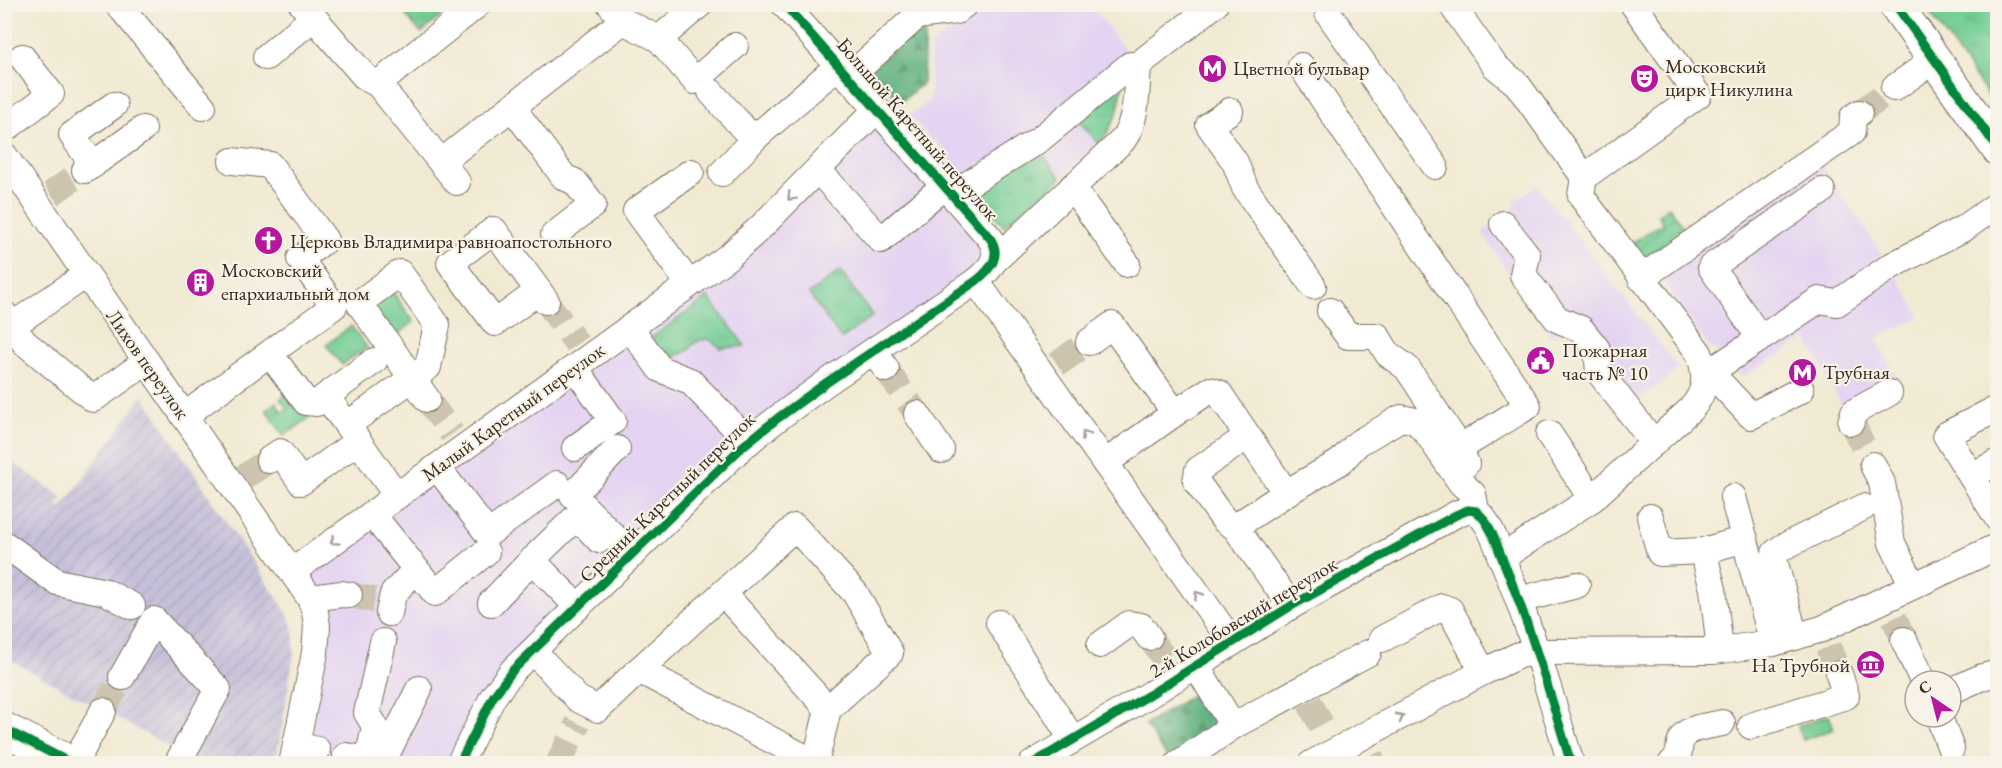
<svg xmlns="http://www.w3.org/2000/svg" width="2002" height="768" font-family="'EB Garamond',serif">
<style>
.built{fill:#e4d3f2}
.industrial{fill:url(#industrial-furrows)}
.grass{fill:url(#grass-tufts);stroke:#577c59;stroke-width:1.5}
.forest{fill:url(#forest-firs);stroke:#4c6d4e;stroke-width:1.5}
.garden{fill:url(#garden-furrows);stroke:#577c59;stroke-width:1.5}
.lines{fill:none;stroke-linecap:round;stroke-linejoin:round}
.minor-tunnel{stroke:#cdc4af;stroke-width:26;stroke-dasharray:26 13;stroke-linecap:butt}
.minor-casing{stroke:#7b6d5d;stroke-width:28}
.major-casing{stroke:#7b6d5d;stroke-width:35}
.minor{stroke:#fff;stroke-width:26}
.major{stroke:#fff;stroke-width:33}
.cycleway-casing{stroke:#f7f3e8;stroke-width:13}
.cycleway{stroke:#00873e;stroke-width:9}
.oneway{stroke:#a79f9a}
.labels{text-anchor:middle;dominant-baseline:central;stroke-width:4.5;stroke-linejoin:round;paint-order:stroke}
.poi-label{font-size:20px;fill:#3b2a1e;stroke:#f7f3e8;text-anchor:start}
.street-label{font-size:20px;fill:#3b2a1e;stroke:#f7f3e8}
</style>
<defs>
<pattern id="industrial-furrows" width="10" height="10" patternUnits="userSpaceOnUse" patternTransform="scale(1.5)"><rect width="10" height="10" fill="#c6c0da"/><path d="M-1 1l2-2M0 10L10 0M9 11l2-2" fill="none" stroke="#aba5bb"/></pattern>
<pattern id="grass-tufts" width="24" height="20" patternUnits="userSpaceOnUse" patternTransform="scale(1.5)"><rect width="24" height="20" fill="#73cd94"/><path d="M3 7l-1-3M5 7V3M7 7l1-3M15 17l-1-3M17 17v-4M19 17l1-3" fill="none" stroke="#64b07f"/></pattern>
<pattern id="forest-firs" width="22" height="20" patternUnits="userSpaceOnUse" patternTransform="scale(1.5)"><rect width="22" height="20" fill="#5eb07e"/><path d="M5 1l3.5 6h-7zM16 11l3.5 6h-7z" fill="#4f8f67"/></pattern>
<pattern id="garden-furrows" width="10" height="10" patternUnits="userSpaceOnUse" patternTransform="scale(1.5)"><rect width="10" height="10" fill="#73cd94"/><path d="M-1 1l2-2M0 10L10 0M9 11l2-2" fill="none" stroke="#64b07f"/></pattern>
</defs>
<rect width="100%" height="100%" fill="#f7f3e8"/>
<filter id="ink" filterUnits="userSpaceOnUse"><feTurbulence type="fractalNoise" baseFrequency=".0167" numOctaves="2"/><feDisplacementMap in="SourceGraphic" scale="12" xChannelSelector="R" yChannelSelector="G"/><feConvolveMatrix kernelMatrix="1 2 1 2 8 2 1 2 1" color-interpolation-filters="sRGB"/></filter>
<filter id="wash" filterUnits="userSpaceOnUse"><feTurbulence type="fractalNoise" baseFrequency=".008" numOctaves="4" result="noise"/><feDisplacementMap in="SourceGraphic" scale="24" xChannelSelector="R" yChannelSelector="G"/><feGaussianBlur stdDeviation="1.35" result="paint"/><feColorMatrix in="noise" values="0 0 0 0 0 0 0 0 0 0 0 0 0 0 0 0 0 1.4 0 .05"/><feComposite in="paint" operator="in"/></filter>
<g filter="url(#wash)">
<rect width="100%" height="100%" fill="#f1ead3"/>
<g class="built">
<polygon points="985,5 1091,5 1127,52 1119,112 1111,129 1099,144 1004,226 943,154 945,151 935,140 932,141 910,115 930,101 931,45"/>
<polygon points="877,126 977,238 979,255 971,272 733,443 727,442 621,547 447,763 306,764 330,630 328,618 307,574 776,225 857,151 859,141"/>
<polygon points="1821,165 1891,266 1921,317 1876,338 1899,382 1843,409 1807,338 1742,377 1722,353 1708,346 1660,276"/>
<polygon points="1537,185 1679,369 1622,413 1565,328 1551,336 1482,233 1517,206 1514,202"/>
</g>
<polygon class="industrial" points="143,396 289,616 294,633 294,652 276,763 199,763 5,657 4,456 63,498 57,506 61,509"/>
<g class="grass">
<polygon points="431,4 441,16 421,33 406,16 419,5"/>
<polygon points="1924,5 1997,5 1997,108"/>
<path d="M 1124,77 C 1119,107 1118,119 1099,144 L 1076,118 Z"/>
<polygon points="1039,149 1061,178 1004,226 973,190"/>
<polygon points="840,271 873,316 841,339 809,294"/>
<polygon points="392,291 414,322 394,337 371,306"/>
<polygon points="708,297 745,346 721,348 709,339 700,340 692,345 689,350 671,359 664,357 651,338"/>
<polygon points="351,326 367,347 342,365 326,345"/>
<polygon points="289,392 309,418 284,436 266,410 276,402 282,412 288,408 280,399"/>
<polygon points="1829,715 1834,729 1803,740 1798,726"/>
</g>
<g class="forest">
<polygon points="925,21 923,83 903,100 899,101 871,69"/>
<polygon points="1200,690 1222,724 1169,760 1145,725"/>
</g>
<polygon class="garden" points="1669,207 1687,233 1645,262 1632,243 1663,223 1658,215"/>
</g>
<g filter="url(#ink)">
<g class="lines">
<g class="minor-tunnel">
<polyline points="1859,113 1894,88"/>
<polyline points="51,194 85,170"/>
<polyline points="546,301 577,344"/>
<polyline points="1057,364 1089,342"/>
<polyline points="886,369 917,414"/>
<polyline points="427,399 452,434"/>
<polyline points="1851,422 1873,465"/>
<polyline points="244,477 269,460"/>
<polyline points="349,595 380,601"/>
<polyline points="1894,618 1904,640"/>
<polyline points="1149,637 1167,662"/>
<polyline points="1828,647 1839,674"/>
<polyline points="1309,702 1325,732"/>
<polyline points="103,711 122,677"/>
<polyline points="1370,755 1373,764"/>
<polyline points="558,764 578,723"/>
</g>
<defs>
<g id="minor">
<polyline points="118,4 203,107"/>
<polyline points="302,4 366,78 378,84 457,182"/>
<polyline points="610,4 623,21"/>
<polyline points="1329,4 1328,13 1435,166"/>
<polyline points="1451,4 1495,66 1517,84 1584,177"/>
<polyline points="659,39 695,81 735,46"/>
<polyline points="266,57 313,18"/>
<polyline points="1301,66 1528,406 1460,448"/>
<polyline points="848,78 917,16 956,11 965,4"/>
<polyline points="378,84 478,4"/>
<polyline points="1894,88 1934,60"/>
<polyline points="711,92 744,129 756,137"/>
<polyline points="512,107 564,177 575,182 593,205 554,235"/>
<polyline points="1230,111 1209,125 1235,162 1245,188 1313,286"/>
<polyline points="4,130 51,94 22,57"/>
<polyline points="4,155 310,598 315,612 317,626 315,653 292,764"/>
<polyline points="441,162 623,21 659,39 700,4"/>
<polyline points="93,165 72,135 114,105"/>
<polyline points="85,170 143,129"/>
<polyline points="818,170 881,240 944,186"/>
<polyline points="722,173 756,137 838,66"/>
<polyline points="1072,187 1127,264"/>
<polyline points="954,196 968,184 1040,139 1130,65 1138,65"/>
<polyline points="1503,224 1527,255 1523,275 1557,319 1581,329 1597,349 1599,372 1654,443"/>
<path d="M 994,261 L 1123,140 C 1138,118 1136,91 1138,65 L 1215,4"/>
<polyline points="1641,278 1852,132 1853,117 1859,113"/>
<polyline points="976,281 1232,642"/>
<polyline points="689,284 636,211 691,172"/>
<polyline points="539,291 495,323 450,263 494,230 546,301"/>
<polyline points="1330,311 1348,336 1377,336 1388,354 1407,368 1460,448 1466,464"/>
<polyline points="4,314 24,342 93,399 146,362"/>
<polyline points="630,328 660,369 690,381 749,442"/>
<polyline points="4,331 86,275"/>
<polyline points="1760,338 1711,267 1822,191"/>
<polyline points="1089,342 1112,325 1175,413 1105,463"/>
<polyline points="874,351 886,369"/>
<polyline points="279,366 306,402 317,403 326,396"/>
<polyline points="1710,372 1751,416 1801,390"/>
<polyline points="1705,375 1819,300 1837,303 1891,266 1966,227 1998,204"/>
<polyline points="1998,408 1946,435 1998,519"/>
<polyline points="1175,413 1210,390 1219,393 1286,493"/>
<polyline points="917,414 941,450"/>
<polyline points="184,416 334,306 300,259 325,240 270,165 232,161"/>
<polyline points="1851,422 1854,412 1889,393"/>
<polyline points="347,425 326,396 374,361"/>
<polyline points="1549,434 1592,499"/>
<polyline points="1248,436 1198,470 1196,481 1224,520 1235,527 1291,606"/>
<polyline points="575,448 613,421 575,368"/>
<polyline points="617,449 573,495 632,555"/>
<polyline points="269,460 280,452 301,482 358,441"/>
<polyline points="1873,465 1882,483 1892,543 1913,586"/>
<polyline points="437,467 488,534 557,484"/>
<polyline points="1971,476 1998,462"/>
<path d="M 397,496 L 347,425 C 374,406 401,386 428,367 L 437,325 L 400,273 L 359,303 L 427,399"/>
<polyline points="1733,497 1773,643"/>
<path d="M 1476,511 C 1491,523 1497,546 1504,563 C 1531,629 1551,696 1571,764"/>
<polyline points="372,514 435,593 486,552"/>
<polyline points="1650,517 1660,553 1703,551 1745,539"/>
<polyline points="1235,527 1286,493 1340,462 1358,443 1401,418 1416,421 1427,433 1461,483 1473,494 1476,511"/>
<polyline points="4,544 57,582 106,592 132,606"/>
<polyline points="1703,551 1713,589 1720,650"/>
<polyline points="538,554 573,520 587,527 599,540"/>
<path d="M 1501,558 L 1592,499 L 1691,409 C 1707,391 1707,375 1699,353 L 1581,196 L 1584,177 L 1698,95 L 1633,4"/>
<polyline points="293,571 729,256 762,226 876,110"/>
<polyline points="723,593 828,709"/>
<polyline points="310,598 342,594 349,595"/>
<polyline points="1519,600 1577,585"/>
<polyline points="491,603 532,560 578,607"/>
<polyline points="389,613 393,594 416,569"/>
<polyline points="999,623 1072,739"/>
<polyline points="1795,637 1774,560 1775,553 1783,547 1864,507"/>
<polyline points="1382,639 1442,607 1450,610 1483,672"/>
<polyline points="1904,640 1923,681"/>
<polyline points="1100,645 1129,624 1141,626 1149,637"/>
<polyline points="533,651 578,699 598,709 639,670 817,764"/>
<polyline points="1196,665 1233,726 1368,653"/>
<polyline points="639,670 795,527 855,593 890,653 828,709 815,764"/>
<polyline points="122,677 154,620 218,689 177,764"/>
<polyline points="1951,691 1982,677 1998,673"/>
<polyline points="1939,717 1951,749"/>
<polyline points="1751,726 1846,696 1839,674"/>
<polyline points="296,745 317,750"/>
<polyline points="346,756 382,763 419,689"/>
<polyline points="368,760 375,726 367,713 383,642"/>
<polyline points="74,764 103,711"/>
<path d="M 459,764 L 493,697 L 513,670 L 743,446 L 778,418 L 826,383 L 976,281 C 991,269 1002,256 990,238 L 784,4"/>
<polyline points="1032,764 1149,695 1291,606 1458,513 1468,510 1476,511"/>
<polyline points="1178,764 1233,726"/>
<polyline points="1311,764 1483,672 1519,655 1538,652 1714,651 1773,643 1822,629 1998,546"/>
<path d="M 1671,764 C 1684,751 1676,749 1682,738 C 1687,727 1711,726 1722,723"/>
</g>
<g id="major">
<polyline points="1895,4 1998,149"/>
<polyline points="4,729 73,764"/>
</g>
</defs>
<use href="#minor" class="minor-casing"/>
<use href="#major" class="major-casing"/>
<use href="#minor" class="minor"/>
<use href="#major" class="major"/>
<defs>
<g id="cycleway">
<polyline points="1895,4 1998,149"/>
<polyline points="4,729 73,764"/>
<path d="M 459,764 L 493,697 L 513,670 L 743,446 L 778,418 L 826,383 L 976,281 C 991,269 1002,256 990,238 L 784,4"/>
<path d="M 1032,764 L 1149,695 L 1291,606 L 1456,515 L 1468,510 L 1476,511 C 1491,523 1497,546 1504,563 C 1531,629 1551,696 1571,764"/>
</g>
</defs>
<use href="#cycleway" class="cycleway-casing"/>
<use href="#cycleway" class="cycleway"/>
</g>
<defs><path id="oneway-chevron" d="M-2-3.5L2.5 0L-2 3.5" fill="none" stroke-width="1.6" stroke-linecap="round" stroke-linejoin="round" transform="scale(1.5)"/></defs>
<g class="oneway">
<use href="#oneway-chevron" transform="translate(791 197) rotate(135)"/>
<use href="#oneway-chevron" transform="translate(1085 435) rotate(-125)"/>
<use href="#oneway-chevron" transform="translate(334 541) rotate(145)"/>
<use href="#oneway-chevron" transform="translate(1198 595) rotate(-125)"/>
<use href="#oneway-chevron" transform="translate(1400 717) rotate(-28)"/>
</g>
</g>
<defs>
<symbol id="metro-disc" viewBox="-11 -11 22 22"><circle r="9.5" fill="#b5179e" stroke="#f7f3e8"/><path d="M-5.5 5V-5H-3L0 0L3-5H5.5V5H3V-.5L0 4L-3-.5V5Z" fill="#fff"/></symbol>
<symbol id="theatre-disc" viewBox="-11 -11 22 22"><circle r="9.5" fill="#b5179e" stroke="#f7f3e8"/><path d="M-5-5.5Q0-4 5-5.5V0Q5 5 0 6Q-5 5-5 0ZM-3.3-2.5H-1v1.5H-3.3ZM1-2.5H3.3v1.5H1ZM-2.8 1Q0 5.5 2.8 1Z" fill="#fff"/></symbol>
<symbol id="church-disc" viewBox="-11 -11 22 22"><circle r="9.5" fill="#b5179e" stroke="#f7f3e8"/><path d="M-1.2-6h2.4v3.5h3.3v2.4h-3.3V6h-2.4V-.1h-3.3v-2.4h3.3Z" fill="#fff"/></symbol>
<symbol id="building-disc" viewBox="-11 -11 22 22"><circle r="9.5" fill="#b5179e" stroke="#f7f3e8"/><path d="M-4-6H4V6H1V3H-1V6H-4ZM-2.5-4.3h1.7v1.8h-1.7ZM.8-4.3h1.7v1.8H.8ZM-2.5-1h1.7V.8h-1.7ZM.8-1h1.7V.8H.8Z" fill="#fff"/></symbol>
<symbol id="civic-disc" viewBox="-11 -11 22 22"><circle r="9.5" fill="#b5179e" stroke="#f7f3e8"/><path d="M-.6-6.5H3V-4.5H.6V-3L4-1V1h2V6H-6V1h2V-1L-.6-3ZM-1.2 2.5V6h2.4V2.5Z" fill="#fff"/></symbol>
<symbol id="museum-disc" viewBox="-11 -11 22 22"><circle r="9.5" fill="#b5179e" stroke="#f7f3e8"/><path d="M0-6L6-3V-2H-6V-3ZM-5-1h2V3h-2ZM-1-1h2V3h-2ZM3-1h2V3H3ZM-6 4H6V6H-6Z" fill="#fff"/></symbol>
</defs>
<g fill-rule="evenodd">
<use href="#metro-disc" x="1196" y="52" width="33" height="33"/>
<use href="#theatre-disc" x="1628" y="62" width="33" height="33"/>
<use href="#church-disc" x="252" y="224" width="33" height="33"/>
<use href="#building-disc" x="184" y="266" width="33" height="33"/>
<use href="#civic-disc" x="1524" y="344" width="33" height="33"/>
<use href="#metro-disc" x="1786" y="356" width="33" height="33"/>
<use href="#museum-disc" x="1854" y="648" width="33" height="33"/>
</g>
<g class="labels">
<g class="poi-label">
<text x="1665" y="66">Московский<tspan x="1665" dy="23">цирк Никулина</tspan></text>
<text x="1233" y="68">Цветной бульвар</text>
<text x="290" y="241">Церковь Владимира равноапостольного</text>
<text x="221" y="270">Московский<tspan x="221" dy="23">епархиальный дом</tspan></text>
<text x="1562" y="350">Пожарная<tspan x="1562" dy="23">часть № 10</tspan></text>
<text x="1823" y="372">Трубная</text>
<text x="1850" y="665" text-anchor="end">На Трубной</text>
</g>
<g class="street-label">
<text transform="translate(918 129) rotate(49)">Большой Каретный переулок</text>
<text transform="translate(148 364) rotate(55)">Лихов переулок</text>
<text transform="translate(513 412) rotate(-36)">Малый Каретный переулок</text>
<text transform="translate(667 497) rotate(-44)">Средний Каретный переулок</text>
<text transform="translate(1243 617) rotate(-31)">2-й Колобовский переулок</text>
</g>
</g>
<rect width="2002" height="768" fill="none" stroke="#f7f3e8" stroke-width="24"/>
<g transform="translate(1933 699) rotate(325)"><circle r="28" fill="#f7f3e8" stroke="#aca397" stroke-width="1.5"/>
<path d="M0-4.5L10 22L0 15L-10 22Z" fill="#b5179e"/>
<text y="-9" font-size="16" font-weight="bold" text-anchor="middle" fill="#3b2a1e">С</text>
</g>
</svg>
